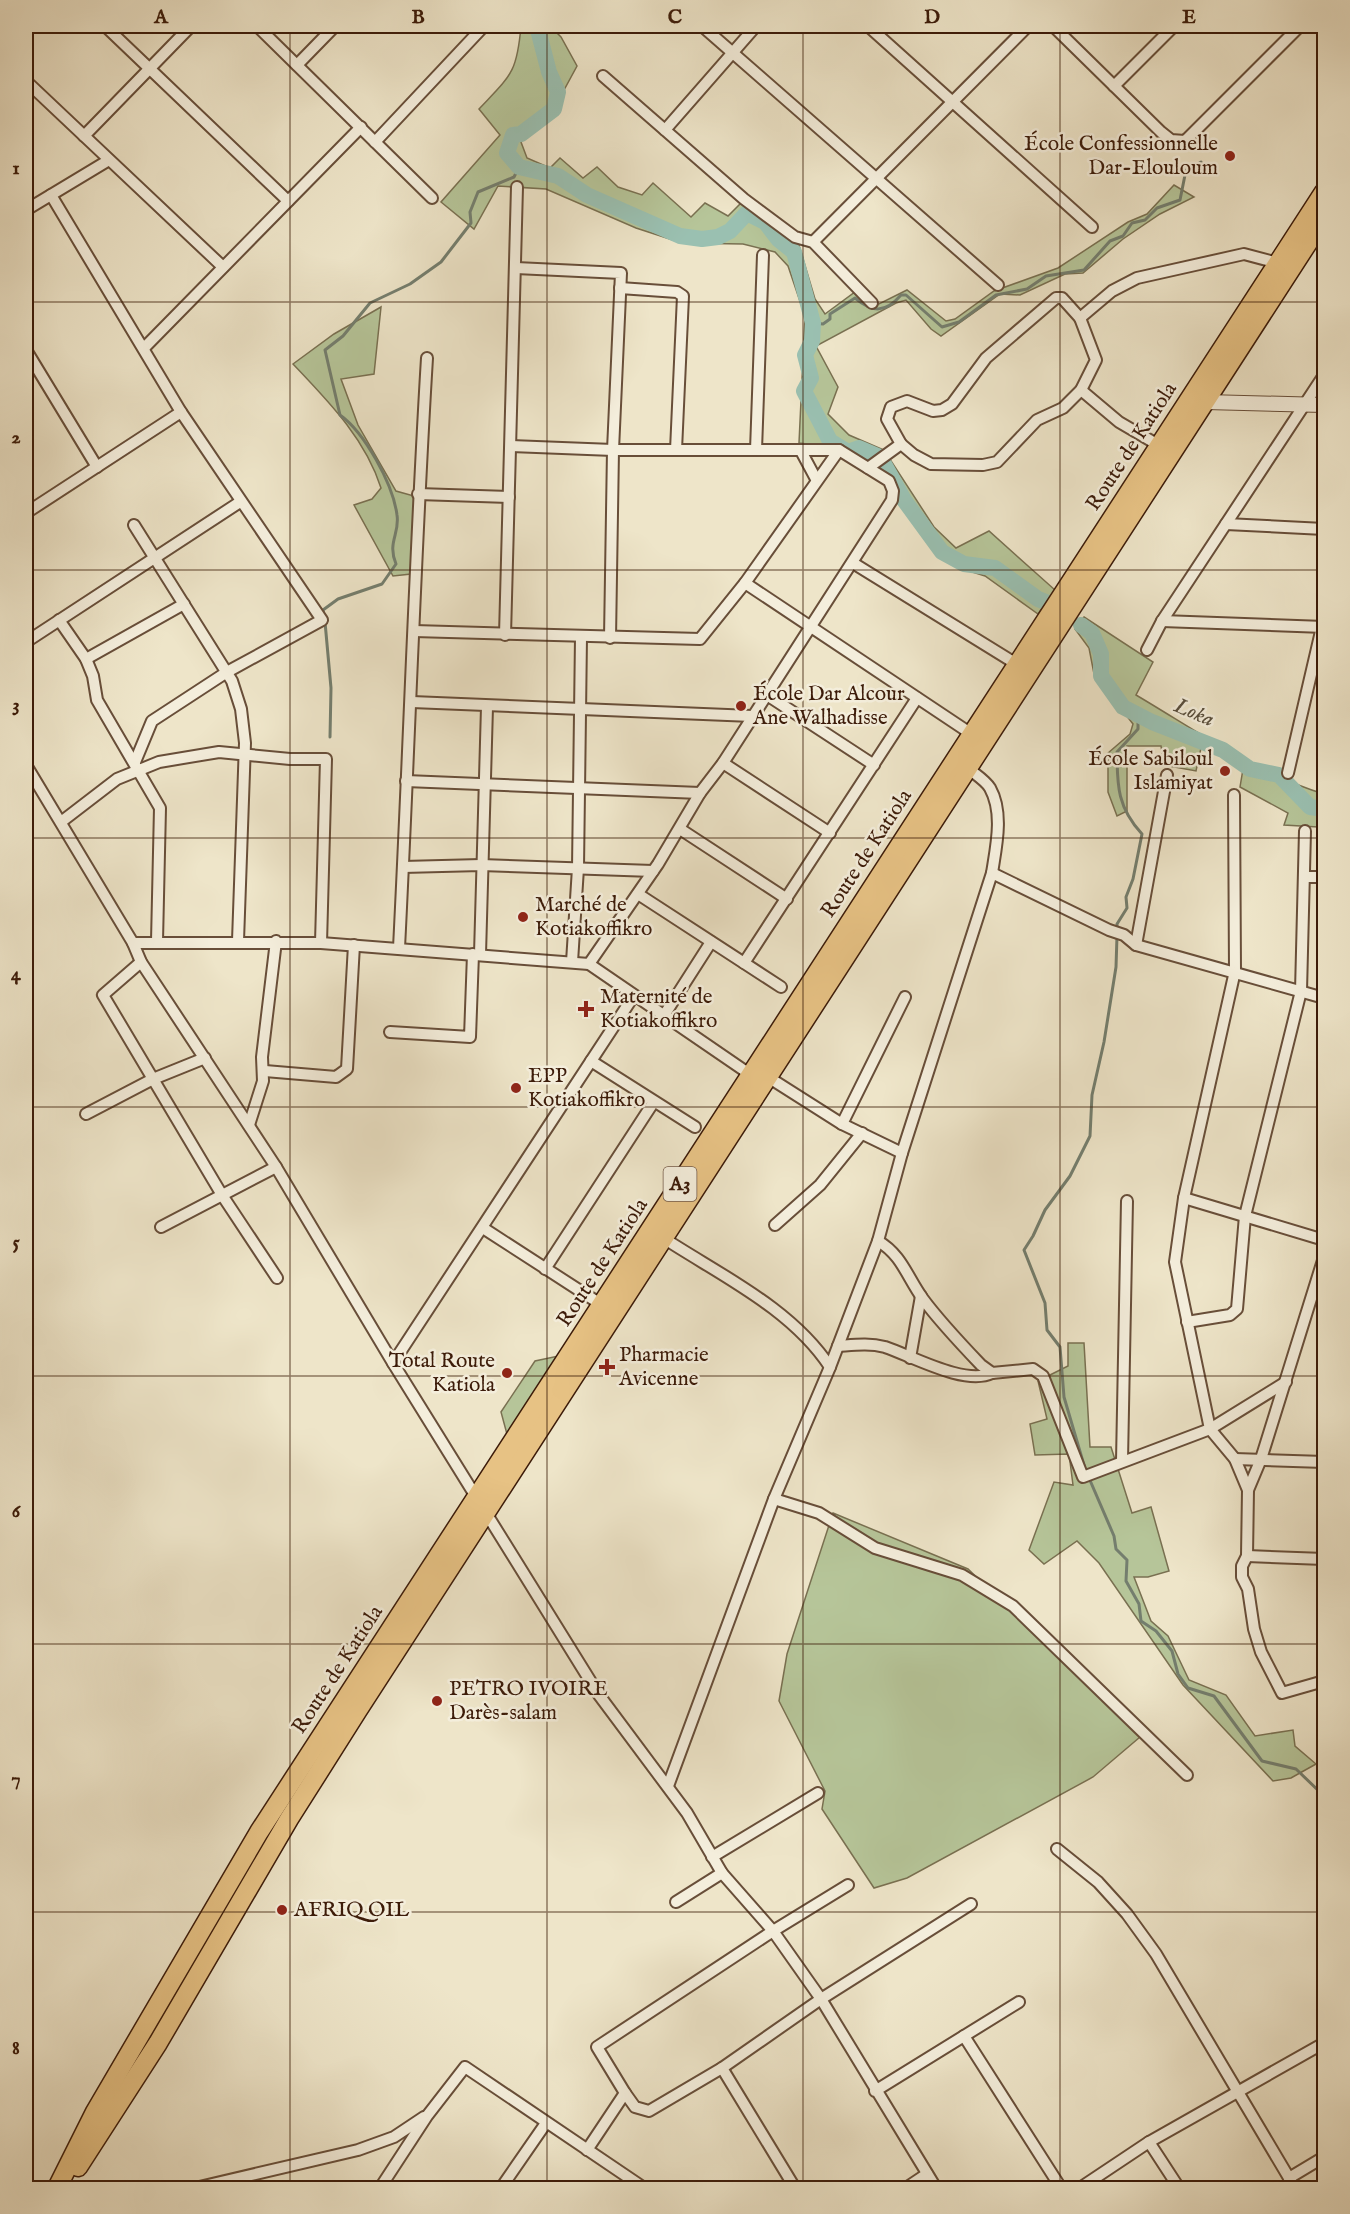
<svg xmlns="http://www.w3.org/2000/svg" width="1350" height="2214" font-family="'IM FELL English',serif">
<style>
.green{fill:#b6c599;stroke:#797051;stroke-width:1.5}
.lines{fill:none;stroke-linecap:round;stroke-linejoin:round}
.stream{stroke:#747e6e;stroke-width:3}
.river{stroke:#9ac0b1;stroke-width:16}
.minor-casing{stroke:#684e39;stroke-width:14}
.tertiary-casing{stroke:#684e39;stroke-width:16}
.trunk-casing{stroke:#3c1b09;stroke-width:21}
.minor{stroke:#f4eedc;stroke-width:10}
.tertiary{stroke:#f4eedc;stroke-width:14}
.trunk{stroke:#e7c284;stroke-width:18}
.grid{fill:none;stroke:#3c1b09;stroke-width:1.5;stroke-opacity:0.55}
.poi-dot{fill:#8f2418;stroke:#f4eedc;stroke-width:2}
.labels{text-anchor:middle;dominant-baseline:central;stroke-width:5;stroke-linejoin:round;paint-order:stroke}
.shield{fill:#f4eedc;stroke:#735a48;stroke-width:1.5}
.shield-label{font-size:20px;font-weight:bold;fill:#3c1b09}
.poi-label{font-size:21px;fill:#3c1b09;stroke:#f4eedc;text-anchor:start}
.street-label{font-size:21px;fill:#3c1b09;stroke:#f4eedc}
.water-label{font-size:22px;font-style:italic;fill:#584d3b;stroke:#f4eedc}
.neatline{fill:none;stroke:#3c1b09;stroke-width:2}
.grid-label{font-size:20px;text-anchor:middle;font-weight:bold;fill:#3c1b09}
</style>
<rect width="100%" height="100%" fill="#eee5c9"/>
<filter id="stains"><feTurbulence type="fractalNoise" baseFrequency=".00333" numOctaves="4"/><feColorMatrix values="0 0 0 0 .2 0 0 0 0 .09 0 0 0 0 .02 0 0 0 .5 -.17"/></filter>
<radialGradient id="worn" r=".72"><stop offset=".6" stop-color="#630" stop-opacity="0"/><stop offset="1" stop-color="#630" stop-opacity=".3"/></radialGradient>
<g class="green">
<path d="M 521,26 L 550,26 L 561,37 L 577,66 L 551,114 L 527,132 L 521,142 L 527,158 L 550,168 L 560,158 L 583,178 L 597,167 L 618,187 L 642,195 L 653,183 L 691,217 L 705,203 L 728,216 L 743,201 L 798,242 L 815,299 L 825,314 L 855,292 L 875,306 L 907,290 L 946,321 L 955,319 L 994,291 L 1058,268 L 1128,222 L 1147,214 L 1174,185 L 1194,197 L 1160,214 L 1123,239 L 1083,273 L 1065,274 L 1020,295 L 1000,294 L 941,336 L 931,329 L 906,300 L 896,303 L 816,346 L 838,387 L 828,414 L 849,435 L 884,450 L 934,527 L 956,548 L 989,531 L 1055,590 L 1038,614 L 985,576 L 960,568 L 925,540 L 887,475 L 845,449 L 799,443 L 805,316 L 788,266 L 775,252 L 743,244 L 682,243 L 636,228 L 546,189 L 498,186 L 474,229 L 441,202 L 500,135 L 479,109 C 511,75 517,73 521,26 Z"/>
<path d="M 381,307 L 374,374 L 341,379 L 358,425 L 396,491 L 414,496 L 416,541 L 411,574 L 393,576 L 354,505 L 372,499 L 381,488 C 365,438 328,401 293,364 L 334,334 Z"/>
<path d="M 1084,617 L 1153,662 L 1136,695 C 1197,731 1256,773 1324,794 L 1324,814 L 1321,814 L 1318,827 L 1284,825 L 1288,813 L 1240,787 L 1243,769 L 1221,755 L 1201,748 L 1196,771 L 1164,765 L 1161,746 L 1127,746 L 1127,811 L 1117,816 L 1108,792 L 1108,753 L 1130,734 L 1133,724 L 1094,674 L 1089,648 L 1075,629 Z"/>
<polygon points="1068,1343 1084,1343 1090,1447 1111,1447 1132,1513 1151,1507 1169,1571 1148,1577 1134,1577 1151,1621 1168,1636 1189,1680 1226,1695 1255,1736 1293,1730 1295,1746 1316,1764 1291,1778 1273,1781 1183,1685 1099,1563 1077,1541 1044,1564 1029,1550 1054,1482 1073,1485 1069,1454 1035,1455 1030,1424 1047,1419 1038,1381 1068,1366"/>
<polygon points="563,1355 508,1438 501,1412 535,1361"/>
<polygon points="833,1513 968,1569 1140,1737 1093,1777 907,1878 874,1888 822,1809 825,1791 779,1701 787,1654"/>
</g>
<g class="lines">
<g class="stream">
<path d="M 813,323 L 823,324 L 830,319 L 830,314 L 855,298 C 872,312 885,314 901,295 L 906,295 L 942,327 L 959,322 L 996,295 L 1027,289 L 1046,276 L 1084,270 L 1110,241 L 1123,236 L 1132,223 L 1145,220 L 1157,208 L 1180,200 L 1186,170 L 1201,162"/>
<path d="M 324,616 L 323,610 L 338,599 L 382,584 L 396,564 C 387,542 400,534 397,515 C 393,484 365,433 340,415 L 325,350 L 343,336 L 370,303 L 410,284 L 441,262 L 471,223 L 470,212 L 478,192 L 514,177 L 519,167"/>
<polyline points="325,622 331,688 330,737"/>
<path d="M 1117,930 L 1117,924 L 1127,908 L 1126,897 L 1133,879 L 1142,834 C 1118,808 1117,787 1117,752 L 1138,729 L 1138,715"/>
<polyline points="1086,1472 1064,1397 1060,1347 1047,1330 1045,1303 1024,1250 1033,1236 1045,1210 1070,1176 1090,1136 1092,1095 1104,1042 1116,967 1117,936"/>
<polyline points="1089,1478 1114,1536 1116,1549 1127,1560 1126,1581 1139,1604 1141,1621 1156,1631 1172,1651 1178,1674 1188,1688 1214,1696 1262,1761 1296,1769 1324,1796"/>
</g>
<g class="river">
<polyline points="537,26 549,72 558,92 554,109 521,134 513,135 507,153 519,167 558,176 587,195 680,236 702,239 718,237 730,231 747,213 765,222 778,239 794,252 813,323 812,341 805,355 811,378 804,391 830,441 848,452 859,448 880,457 904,500 942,552 964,564 995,568 1038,599 1048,603"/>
<polyline points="1081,625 1092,633 1101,654 1101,676 1123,707 1152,722 1223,750 1250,769 1279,775 1310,807 1324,809"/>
</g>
<defs>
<g id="minor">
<polyline points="105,26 288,201"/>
<polyline points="257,26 432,198"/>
<polyline points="702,26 998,285"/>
<polyline points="868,26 1092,227"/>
<polyline points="1053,26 1161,132 1171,140 1185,141 1300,26"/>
<polyline points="297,65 335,26"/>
<polyline points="603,76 744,199 795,237 813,242 872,303"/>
<polyline points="26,81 223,267"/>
<polyline points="1114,86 1174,26"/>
<polyline points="665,130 756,26"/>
<polyline points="84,136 191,26"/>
<polyline points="375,142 484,26"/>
<polyline points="51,195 181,412 322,620 227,672 152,721 135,762"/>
<polyline points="26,210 109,160"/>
<polyline points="813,242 1028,26"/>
<polyline points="516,268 621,273 613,450 610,638"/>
<polyline points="620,288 677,292 683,296 676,450"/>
<polyline points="144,348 361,127"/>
<polyline points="26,350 97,467"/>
<polyline points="1081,390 1119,422 1160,446"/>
<polyline points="901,444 914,455 931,464 983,465 997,462 1037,420 1063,408 1081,390 1096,360 1080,318 1112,291 1137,278 1244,254 1278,263"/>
<polyline points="511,446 613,450 839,450 889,481 893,491 892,500 723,763 700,793 658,864 589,964"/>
<polyline points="756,450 763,255"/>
<polyline points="801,451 816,479"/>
<polyline points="868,468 901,444 887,419 891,407 907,401 933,411 942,410 952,404 986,358 1056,298 1062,298 1080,318"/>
<polyline points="418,494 509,497"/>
<polyline points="26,513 181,412"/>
<polyline points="1226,524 1324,529"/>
<polyline points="134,525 232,681 241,709 245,743 238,941"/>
<polyline points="853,563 1018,665"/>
<polyline points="745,583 973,735"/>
<polyline points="59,620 86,659 93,676 97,700 160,808 157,941"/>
<polyline points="1162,621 1324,627"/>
<polyline points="414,631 700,639 745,583 839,450"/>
<polyline points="505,635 517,187"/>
<polyline points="26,642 240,502"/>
<polyline points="1147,650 1162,621 1324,375"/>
<polyline points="86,659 184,604"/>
<polyline points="767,695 874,765"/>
<polyline points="412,702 752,716"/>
<polyline points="723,763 830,833"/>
<polyline points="26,765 133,943 141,962 276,1167 393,1363 599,1695 687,1813 722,1873 773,1931 821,1999 936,2188"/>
<polyline points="1288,773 1322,627"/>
<polyline points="406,781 700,793"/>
<polyline points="1234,795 1235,971 1184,1198 1175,1262 1210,1429 1235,1459 1248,1490 1247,1556 1242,1566 1242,1577 1248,1589 1254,1629 1261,1652 1282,1693 1324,1681"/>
<polyline points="61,822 117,779 159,762 219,752 290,759 326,759 321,943"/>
<polyline points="680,829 787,899"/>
<polyline points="403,867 481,865 653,871"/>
<polyline points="992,873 1109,930 1124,935 1136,945 1324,998"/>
<polyline points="1304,877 1324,877"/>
<polyline points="638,894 781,987"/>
<polyline points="133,943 321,943 589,964 751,1075"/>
<polyline points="1136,945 1167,775"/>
<path d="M 399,948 C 409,751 415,554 427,358"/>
<polyline points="480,954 487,707"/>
<polyline points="141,962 103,995 222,1195 277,1278"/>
<polyline points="572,962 578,868 581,637"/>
<polyline points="744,963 917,698"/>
<polyline points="663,1017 711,942"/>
<polyline points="390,1032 470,1037 473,954"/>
<polyline points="591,1061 695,1127"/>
<polyline points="265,1071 336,1077 347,1069 354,945"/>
<polyline points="768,1077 842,1124 902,1153"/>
<polyline points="86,1114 153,1079 205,1058"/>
<polyline points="842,1124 905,997"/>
<polyline points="249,1125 263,1081 262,1057 276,941"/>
<polyline points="1184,1198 1324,1240"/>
<polyline points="775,1225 820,1185 862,1133"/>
<polyline points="161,1227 276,1167"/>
<polyline points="483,1228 602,1305"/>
<path d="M 665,1239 C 722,1276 792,1309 830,1367"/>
<path d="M 878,1241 C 902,1255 907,1277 923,1299 C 940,1322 961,1344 981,1365 L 992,1373 L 1033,1369 L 1043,1376 L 1083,1477 L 1210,1429 L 1286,1382"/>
<polyline points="545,1269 653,1103"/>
<polyline points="1187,1322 1230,1315 1237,1309 1245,1216 1301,991 1305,831"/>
<path d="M 838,1346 C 854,1345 869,1343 885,1347 C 912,1356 965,1386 992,1373"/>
<polyline points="910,1358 921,1296"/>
<polyline points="393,1363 633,997"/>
<polyline points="1235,1459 1324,1462"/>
<polyline points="1122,1461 1127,1201"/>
<polyline points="1248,1490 1261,1459 1324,1257"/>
<polyline points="774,1499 819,1513 875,1548 962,1575 1013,1606 1187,1775"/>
<polyline points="1247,1556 1324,1559"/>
<path d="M 668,1786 L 774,1499 L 830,1367 L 878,1241 L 902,1153 L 992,873 C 996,847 1004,813 990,788 C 986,781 975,774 969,769"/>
<polyline points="1057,1849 1098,1882 1127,1914 1156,1954 1295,2188"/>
<polyline points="712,1857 818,1793"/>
<polyline points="676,1902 722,1873"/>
<polyline points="964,2036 1061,2188"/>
<polyline points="722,2068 795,2188"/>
<polyline points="875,2091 1019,2002"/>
<polyline points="625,2093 635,2107 649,2111 722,2068 821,1999 971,1904"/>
<polyline points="1149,2142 1179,2188"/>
<polyline points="587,2150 625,2093 597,2047 773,1931 848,1885"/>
<polyline points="1289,2178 1324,2157"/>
<polyline points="195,2188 358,2150 394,2137 424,2117"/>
<polyline points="380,2188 427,2116 465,2067 644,2188"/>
<polyline points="501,2188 546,2123"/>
<polyline points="906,2188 927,2174"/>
<polyline points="1080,2188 1149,2142 1324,2043"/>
</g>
<polyline id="tertiary" points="1206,402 1324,405"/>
<g id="trunk">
<polyline points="78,2167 158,2043 289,1819 358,1710 1324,218"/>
<polyline points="57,2188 95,2112 259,1832 1324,192"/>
</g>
</defs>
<use href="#minor" class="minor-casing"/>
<use href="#tertiary" class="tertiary-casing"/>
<use href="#trunk" class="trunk-casing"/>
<use href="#minor" class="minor"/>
<use href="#tertiary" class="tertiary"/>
<use href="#trunk" class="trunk"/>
</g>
<path class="grid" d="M 290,26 L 290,2188M 547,26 L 547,2188M 803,26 L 803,2188M 1060,26 L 1060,2188M 26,302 L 1324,302M 26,570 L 1324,570M 26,838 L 1324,838M 26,1107 L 1324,1107M 26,1376 L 1324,1376M 26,1644 L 1324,1644M 26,1912 L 1324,1912"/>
<g class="poi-dot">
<circle cx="1230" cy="156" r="6"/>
<circle cx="741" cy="706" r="6"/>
<circle cx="1225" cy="771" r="6"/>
<circle cx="523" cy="917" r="6"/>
<path d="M583 1000h6v6h6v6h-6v6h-6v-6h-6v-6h6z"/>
<circle cx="516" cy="1088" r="6"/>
<path d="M604 1358h6v6h6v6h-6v6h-6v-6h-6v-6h6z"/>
<circle cx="507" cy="1373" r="6"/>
<circle cx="437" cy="1701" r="6"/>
<circle cx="282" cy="1910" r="6"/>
</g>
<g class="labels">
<rect class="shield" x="663.5" y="1167" width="33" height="34" rx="4.5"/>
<g class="shield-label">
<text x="680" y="1184">A3</text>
</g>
<g class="poi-label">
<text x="1218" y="144" text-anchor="end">École Confessionnelle<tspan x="1218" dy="24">Dar-Elouloum</tspan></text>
<text x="753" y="694">École Dar Alcour<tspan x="753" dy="24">Ane Walhadisse</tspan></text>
<text x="1213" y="759" text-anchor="end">École Sabiloul<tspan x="1213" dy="24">Islamiyat</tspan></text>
<text x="535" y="905">Marché de<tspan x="535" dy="24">Kotiakoffikro</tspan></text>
<text x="600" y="997">Maternité de<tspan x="600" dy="24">Kotiakoffikro</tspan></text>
<text x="528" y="1076">EPP<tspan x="528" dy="24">Kotiakoffikro</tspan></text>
<text x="619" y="1355">Pharmacie<tspan x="619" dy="24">Avicenne</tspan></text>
<text x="495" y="1361" text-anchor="end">Total Route<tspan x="495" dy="24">Katiola</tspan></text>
<text x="449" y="1689">PETRO IVOIRE<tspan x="449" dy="24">Darès-salam</tspan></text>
<text x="294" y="1910">AFRIQ OIL</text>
</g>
<g class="street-label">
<text transform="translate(1132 447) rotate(-57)">Route de Katiola</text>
<text transform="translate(867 854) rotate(-57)">Route de Katiola</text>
<text transform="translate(603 1263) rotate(-57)">Route de Katiola</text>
<text transform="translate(338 1670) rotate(-57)">Route de Katiola</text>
</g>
<g class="water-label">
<text transform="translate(1194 713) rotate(23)">Loka</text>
</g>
</g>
<rect width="1350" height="2214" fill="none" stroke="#eee5c9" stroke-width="66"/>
<rect x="33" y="33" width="1284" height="2148" class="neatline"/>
<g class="grid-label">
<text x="161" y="23">A</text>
<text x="418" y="23">B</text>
<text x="675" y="23">C</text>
<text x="932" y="23">D</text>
<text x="1189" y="23">E</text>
<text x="16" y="174">1</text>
<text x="16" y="443">2</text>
<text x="16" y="711">3</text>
<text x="16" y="980">4</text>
<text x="16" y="1248">5</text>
<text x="16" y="1517">6</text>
<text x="16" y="1785">7</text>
<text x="16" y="2054">8</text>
</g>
<rect width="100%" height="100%" filter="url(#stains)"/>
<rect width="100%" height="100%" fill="url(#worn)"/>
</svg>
